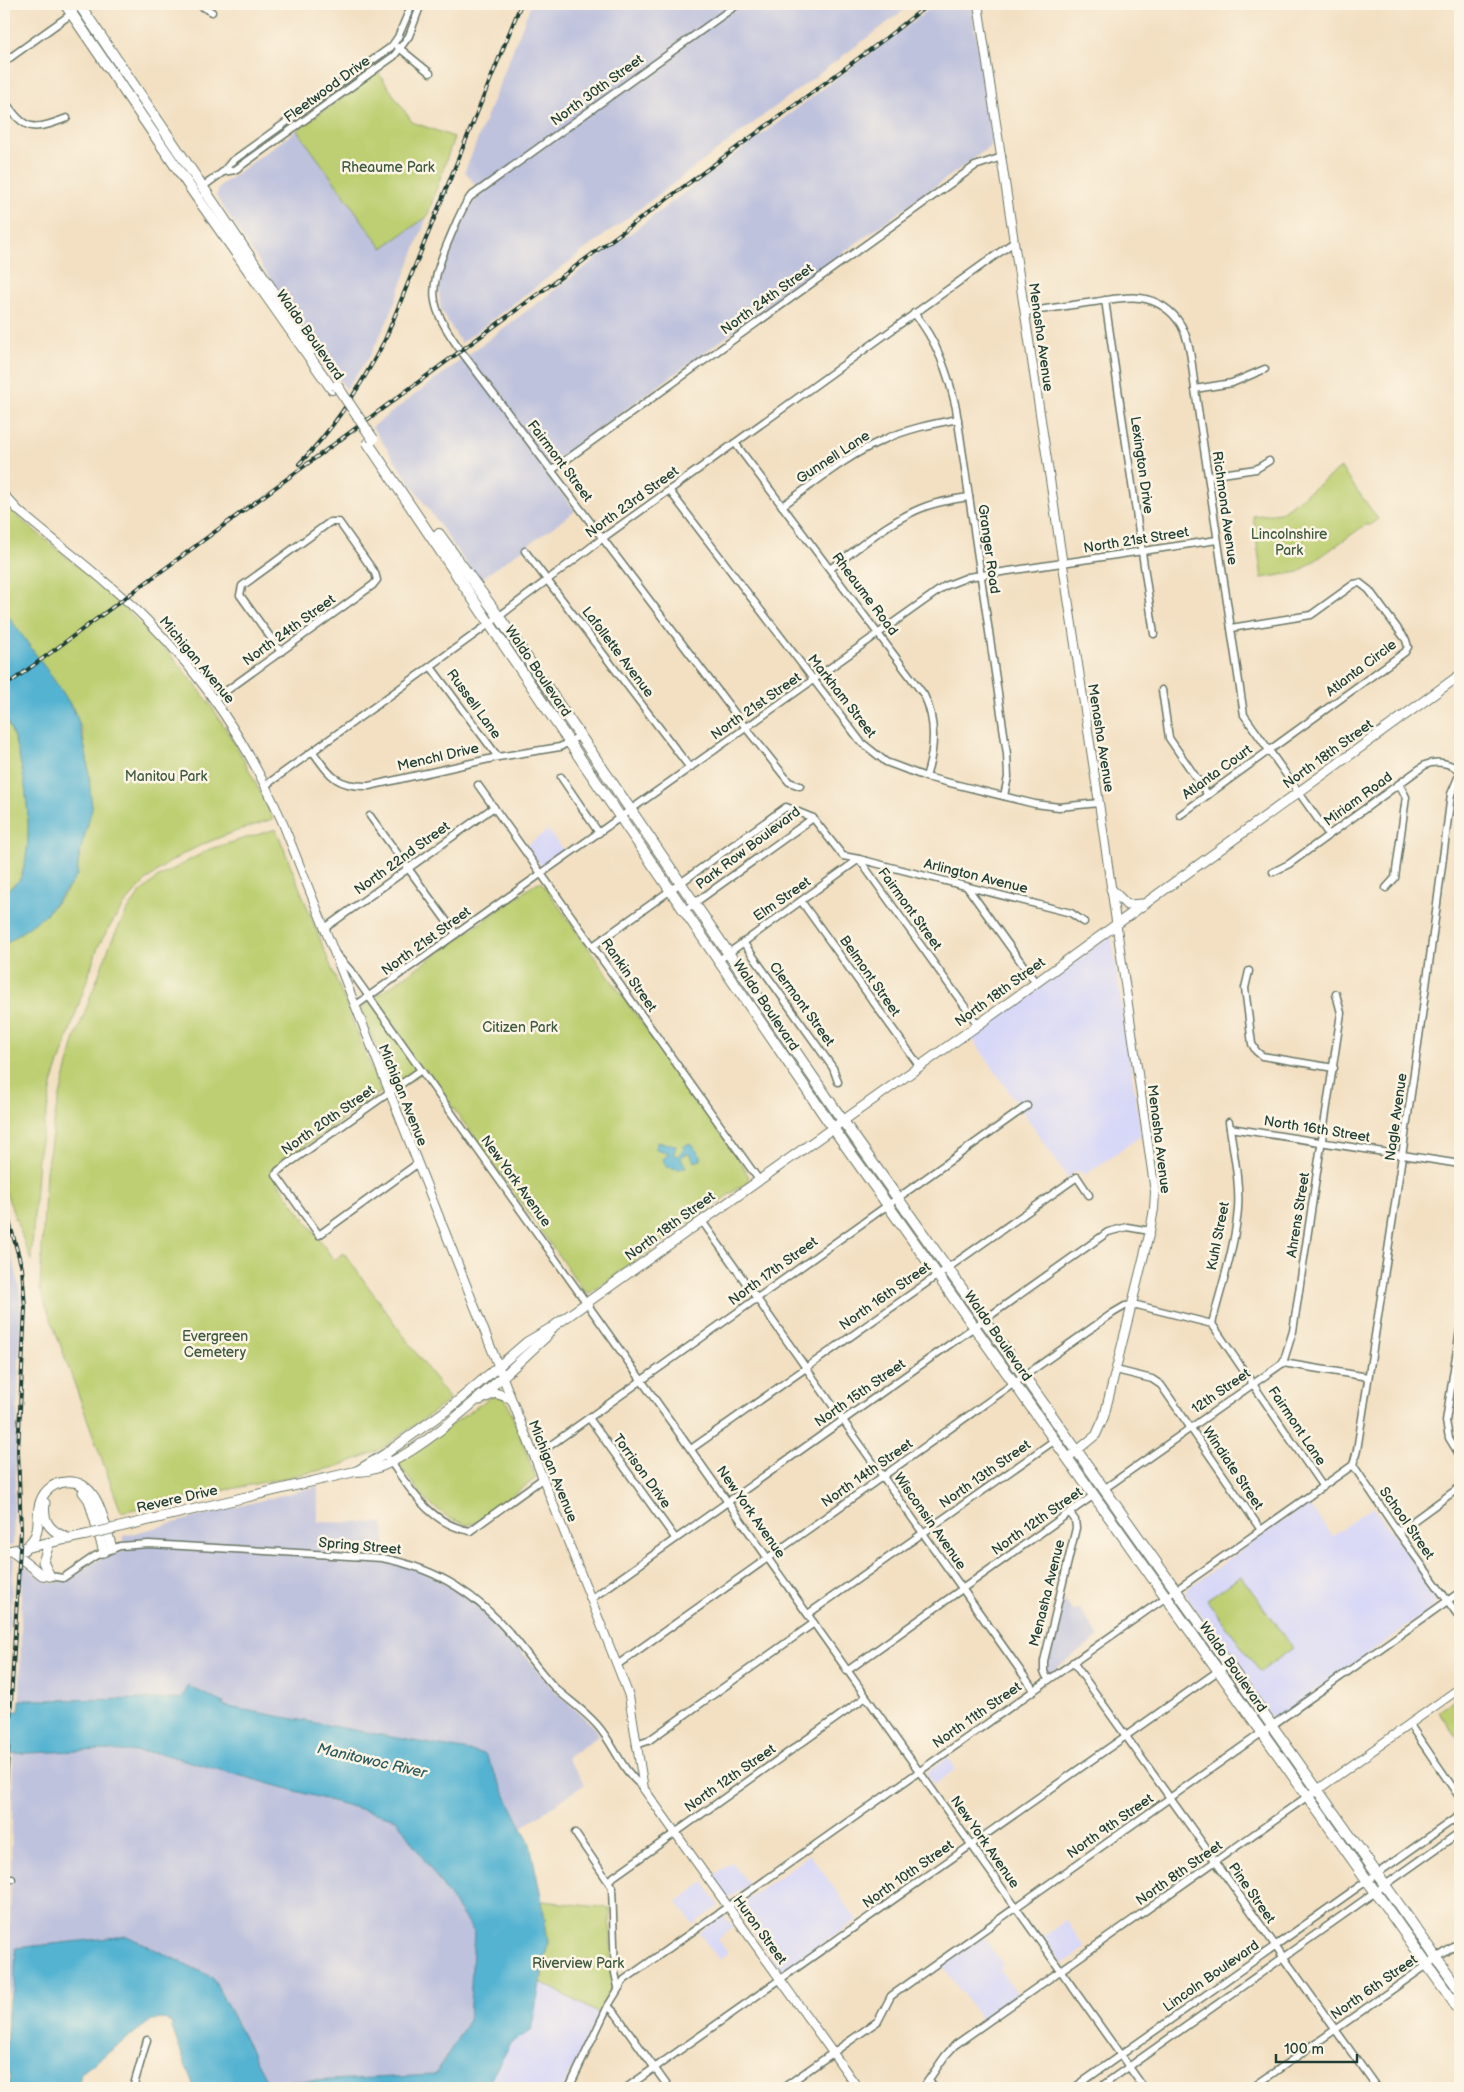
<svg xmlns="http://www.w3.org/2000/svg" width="1464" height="2092" font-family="'Balsamiq Sans',sans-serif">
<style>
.built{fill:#d7d7f8}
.industrial{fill:#bfc2dd}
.green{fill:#bdcf72;stroke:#6e8653}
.water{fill:#54b3d2;stroke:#3a7883}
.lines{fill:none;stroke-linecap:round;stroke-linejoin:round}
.minor-casing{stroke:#697666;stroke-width:9}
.tertiary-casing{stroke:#697666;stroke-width:10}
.secondary-casing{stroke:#697666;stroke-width:11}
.primary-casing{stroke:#697666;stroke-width:12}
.minor{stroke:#fff;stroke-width:6}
.tertiary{stroke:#fff;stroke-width:8}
.secondary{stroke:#fff;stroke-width:9}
.primary{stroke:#fff;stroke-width:10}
.rail-casing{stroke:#1f3d34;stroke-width:4}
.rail{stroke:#fcf5e5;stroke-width:2;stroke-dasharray:5.5;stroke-linecap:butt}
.secondary-bridge-casing{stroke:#697666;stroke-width:11;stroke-linecap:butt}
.primary-bridge-casing{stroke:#697666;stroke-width:12;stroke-linecap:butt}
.secondary-bridge{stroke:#fff;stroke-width:9}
.primary-bridge{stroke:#fff;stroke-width:10}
.labels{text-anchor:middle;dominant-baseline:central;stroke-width:5;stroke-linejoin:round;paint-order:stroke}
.street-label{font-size:14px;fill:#1f3d34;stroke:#fcf5e5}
.park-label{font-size:14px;fill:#3f5a40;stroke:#fcf5e5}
.water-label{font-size:15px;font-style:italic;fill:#2c5a5c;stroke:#fcf5e5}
</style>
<rect width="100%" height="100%" fill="#fcf5e5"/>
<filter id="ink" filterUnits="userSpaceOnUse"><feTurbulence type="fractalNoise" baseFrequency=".02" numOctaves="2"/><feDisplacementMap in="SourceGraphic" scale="10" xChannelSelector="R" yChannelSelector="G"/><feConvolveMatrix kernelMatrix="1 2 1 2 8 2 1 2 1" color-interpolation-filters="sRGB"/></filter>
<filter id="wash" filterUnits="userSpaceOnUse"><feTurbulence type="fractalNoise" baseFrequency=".0096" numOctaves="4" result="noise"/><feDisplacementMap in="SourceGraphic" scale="20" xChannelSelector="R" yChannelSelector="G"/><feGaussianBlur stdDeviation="1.12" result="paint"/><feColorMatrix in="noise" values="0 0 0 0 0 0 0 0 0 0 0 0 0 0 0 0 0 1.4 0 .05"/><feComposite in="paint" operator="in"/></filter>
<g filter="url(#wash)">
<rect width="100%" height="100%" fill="#f3e0c3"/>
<g class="built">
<polygon points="548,830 564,852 542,867 526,846"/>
<polygon points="1108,938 1111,938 1112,941 1141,1136 1085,1175 1083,1172 1076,1171 1068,1178 971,1036"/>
<polygon points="1308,1503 1332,1536 1373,1506 1439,1599 1431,1609 1286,1712 1277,1719 1272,1719 1185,1593 1187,1589"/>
<polygon points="948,1757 956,1769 934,1785 927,1775 928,1772"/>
<polygon points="810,1854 857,1920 782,1972 736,1908"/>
<polygon points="732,1862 749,1885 728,1898 712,1877"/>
<polygon points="704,1882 719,1906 693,1924 677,1902"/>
<polygon points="723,1915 734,1927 718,1939 728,1953 719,1960 699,1933"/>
<polygon points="1066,1920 1085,1948 1062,1964 1043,1937"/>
<polygon points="983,1936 1003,1965 999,1969 1018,1995 982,2021 942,1965"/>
<polygon points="541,1982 599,2014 563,2088 486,2088 511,2043 531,2031"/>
</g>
<g class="industrial">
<polygon points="531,4 912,4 461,343 441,310 438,286 441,272 468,209 481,194 465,171"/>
<polygon points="936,4 971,4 992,140 991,146 543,469 575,511 478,581 372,427"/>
<polygon points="297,130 382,247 427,217 390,315 370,356 346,389 263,268 216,196 220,186"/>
<polygon points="4,1233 17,1275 21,1298 13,1546 4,1546"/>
<polygon points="318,1486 318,1522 384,1523 386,1562 421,1570 454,1588 474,1602 503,1629 553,1689 592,1725 599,1735 567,1758 585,1784 521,1828 485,1754 222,1706 223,1703 188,1686 182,1699 20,1700 22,1563 45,1581 51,1583 66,1581 98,1560 127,1550 123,1536"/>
<polygon points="14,1558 4,1711 4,1559"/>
<polygon points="1063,1598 1073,1612 1079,1608 1099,1637 1051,1672 1048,1672 1045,1668"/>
<polygon points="102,1750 159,1753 396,1819 474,1932 469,2020 435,2075 268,2083 212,1977 14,1991 9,1998 13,1754"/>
</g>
<g class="green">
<polygon points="378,72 412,122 454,137 427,217 382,248 297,130"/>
<polygon points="1341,468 1378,519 1370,525 1365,525 1299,572 1262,578 1253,516 1280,513"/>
<path d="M 4,503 L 20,519 C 87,573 156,630 207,700 C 233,737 254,778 273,819 C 187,847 143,863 98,947 L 53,1081 L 38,1157 L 31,1261 L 4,1187 L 4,945 L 44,916 L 65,893 L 77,875 L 80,850 L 88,825 L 90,779 L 82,730 L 73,708 L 4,610 Z"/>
<path d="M 4,714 C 23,750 35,827 24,866 C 23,870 22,877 19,880 C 15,885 9,888 4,892 Z"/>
<polygon points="276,829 381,1092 270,1171 334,1260 344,1253 450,1400 378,1451 336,1467 121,1512 40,1289 46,1171 56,1111 74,1041 111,942 127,911 141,892 157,878 210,849"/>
<polygon points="538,882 542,883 741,1162 749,1177 748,1181 590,1293 584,1291 426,1070 394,1092 361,1009 363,1006"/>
<polygon points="492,1396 504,1398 507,1402 536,1478 475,1523 467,1525 451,1519 426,1501 399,1465 402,1460"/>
<polygon points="1241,1576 1293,1648 1260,1672 1207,1600"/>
<polygon points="1460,1695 1460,1741 1438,1711"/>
<polygon points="542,1901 610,1908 612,1985 599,2014 541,1982 548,1942"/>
</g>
<g class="water">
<path d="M 4,610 L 64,694 L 77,717 L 87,758 L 92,809 L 79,855 L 77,875 L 71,884 L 44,916 L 4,945 L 4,892 C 9,888 15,885 19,880 C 22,877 23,870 24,866 C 35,827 23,750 4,714 Z"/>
<polygon points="657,1142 676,1145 674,1154 677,1156 683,1151 684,1146 690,1143 701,1156 701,1160 694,1162 691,1155 686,1153 686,1155 683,1155 681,1158 686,1167 679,1169 666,1167 663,1159 669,1153 656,1149"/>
<polygon points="188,1686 224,1703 223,1706 485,1754 530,1844 542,1901 548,1942 531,2031 511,2043 486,2088 194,2088 172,2028 173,2024 165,2019 152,2020 81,2073 78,2088 8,2088 11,2076 5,2065 9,1998 14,1991 16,1948 127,1936 212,1977 268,2083 435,2075 469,2020 474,1932 396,1819 159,1753 102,1750 4,1754 4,1711 19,1711 20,1700 182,1699"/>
</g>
</g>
<g filter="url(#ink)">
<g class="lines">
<defs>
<g id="minor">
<polyline points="198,4 212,12"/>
<path d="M 738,4 L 470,197 C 460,211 455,226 448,242 C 427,293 429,306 461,351 L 746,728 L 789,782 L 800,786"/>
<polyline points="398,47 430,73"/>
<polyline points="4,62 74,12"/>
<path d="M 4,100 C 26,132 32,131 67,118"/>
<polyline points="223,172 235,170 394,56 409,36 421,4"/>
<polyline points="201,188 223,172 231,162 391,47 398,37 412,4"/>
<polyline points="1105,300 1154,634"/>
<path d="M 1025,312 C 1048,309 1071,305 1094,302 C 1109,300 1125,296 1140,298 C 1157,300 1172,310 1181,325 C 1191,343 1192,368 1195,389 L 1244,715 L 1329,835"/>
<path d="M 914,313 C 937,341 948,373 956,408 L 1007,754 L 1008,777 L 1004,796"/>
<polyline points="1195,389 1232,383 1265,369"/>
<path d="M 735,443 L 924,695 C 937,722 935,749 926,777"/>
<polyline points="552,470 975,166 1002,157"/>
<polyline points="1208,476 1256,469 1269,461"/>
<polyline points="669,490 861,742 886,762 926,777 1035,804 1059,807 1099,803"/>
<path d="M 782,506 C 815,483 846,456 883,440 C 907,429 932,424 958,419"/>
<polyline points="525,551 690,768"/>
<path d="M 830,569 C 861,546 891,519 927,506 C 941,501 955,499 969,497"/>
<polyline points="431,667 498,757"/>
<polyline points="1162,690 1169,738 1208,795"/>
<polyline points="215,699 373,585 377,580 375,573 339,522 330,522 242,586 240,595 281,652"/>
<path d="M 313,752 C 331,777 337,787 369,786 L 498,757 L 560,747 L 579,736"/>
<polyline points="561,777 599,833"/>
<polyline points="266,785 489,624 607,535 1014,242"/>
<polyline points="478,785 759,1180"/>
<polyline points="1180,815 1405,652 1408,647 1406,640 1369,590 1360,583 1354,584 1311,615 1231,628"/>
<polyline points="370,816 456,934"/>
<path d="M 1273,872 L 1289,864 L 1425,765 C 1437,760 1450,763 1460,771"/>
<polyline points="967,887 1036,983"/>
<polyline points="1386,888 1395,878 1406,797 1399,784"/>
<polyline points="801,901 920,1067"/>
<polyline points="685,910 813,818"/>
<polyline points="325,928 494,807"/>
<polyline points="743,942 833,1068 838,1082"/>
<polyline points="593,946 786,807 813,818 843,856 859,859 978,1025"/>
<polyline points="335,953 350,970 1144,2088"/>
<polyline points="719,960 859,859 1071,913 1084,922"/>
<polyline points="1249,971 1245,988 1252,1044 1256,1051 1262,1056 1334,1068"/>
<polyline points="355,1006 945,586 968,577 1217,540"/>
<polyline points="1230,1128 1460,1164"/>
<polyline points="417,1164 319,1235 276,1175 278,1171 421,1070"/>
<polyline points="702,1221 1034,1690"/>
<path d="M 1212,1324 C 1221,1287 1235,1248 1238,1209 C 1240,1181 1233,1150 1229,1122"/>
<polyline points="1460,1330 1446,1421 1449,1438 1460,1456"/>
<polyline points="1283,1363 1293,1331 1341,1013 1336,994"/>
<polyline points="1116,1370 1152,1379 1161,1385 1261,1530"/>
<polyline points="589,1418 675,1538"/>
<polyline points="691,1449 1077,1177 1089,1195"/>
<path d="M 385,1454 C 408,1485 428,1524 470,1531 L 542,1479"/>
<polyline points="534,1457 1027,1106"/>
<path d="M 1353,1465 L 1357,1450 C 1392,1231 1424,1013 1451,794 L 1460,773"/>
<polyline points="1353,1465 1398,1532 1460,1618"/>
<polyline points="1104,1489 1283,1363 1368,1377"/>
<polyline points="1398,1532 1460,1487"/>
<path d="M 50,1576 L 63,1578 L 95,1556 L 120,1546 L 149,1544 L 382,1558 C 439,1569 478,1595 515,1639 C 528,1655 540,1672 554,1687 C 568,1700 584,1710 597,1725 C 615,1745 620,1769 642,1786"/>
<polyline points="591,1599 1108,1232 1127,1227 1150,1231"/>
<polyline points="808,1614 1055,1440"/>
<polyline points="1073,1662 1377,2088"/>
<polyline points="617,1665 1113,1313 1125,1306 1137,1305 1212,1324 1323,1487"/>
<polyline points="847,1671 1094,1495"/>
<polyline points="1048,1679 1044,1672 1044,1661 1076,1528 1075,1520 1070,1513"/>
<polyline points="1410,1725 1460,1798"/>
<polyline points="636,1745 648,1741 814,1623"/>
<polyline points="575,1833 612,1887 615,1973 618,1987"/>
<polyline points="609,1880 866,1697"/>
<polyline points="4,1881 12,1879"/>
<polyline points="608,2006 616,2014 669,2088"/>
<polyline points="929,2080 935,2088"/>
<polyline points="133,2088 147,2040"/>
<polyline points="569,2088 608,2006 624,1980 1353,1465"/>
<polyline points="626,2088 1228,1664"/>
<polyline points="783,2088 878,2021 891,1996 1460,1592"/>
<polyline points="923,2088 945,2056 955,2045 1308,1796"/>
<polyline points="1074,2088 1460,1815"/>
<polyline points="1099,2088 1460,1832"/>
<polyline points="1252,2088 1460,1942"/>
</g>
<g id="tertiary">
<polyline points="978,4 1099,803 1155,1192 1154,1209 1150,1231 1104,1417 1096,1435 1068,1458"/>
<path d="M 4,495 L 19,511 C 60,546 109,582 147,620 C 207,681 247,743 282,821 L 617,1665 L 629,1696 L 644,1789 L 858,2088"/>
<polyline points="1313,1793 1460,1688"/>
</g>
<g id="secondary">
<polyline points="1111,889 1127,905 1142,904"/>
<polyline points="480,1400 495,1393 510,1398"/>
<polyline points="357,1471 385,1454 451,1407 527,1342 551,1328"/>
<polyline points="83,1492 89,1500 104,1552"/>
<path d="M 242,1498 L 357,1471 C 403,1476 509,1370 545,1338 L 554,1326 L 978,1025 L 1460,675"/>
<path d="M 45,1503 C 42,1524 52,1532 70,1539"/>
<polyline points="49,1544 43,1562 50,1576"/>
<path d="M 24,1550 C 28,1545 34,1540 36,1534 C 40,1523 36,1511 41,1500 C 45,1490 54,1483 65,1482 C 99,1478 104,1524 112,1548"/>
<polyline points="4,1552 86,1535"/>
<polyline points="13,1552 42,1575 50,1576"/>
</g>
<g id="primary">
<polyline points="65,4 194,193 332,389"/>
<polyline points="79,4 312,349"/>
<polyline points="368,443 582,761 833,1128 1460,2011"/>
<polyline points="439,534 499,617 843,1121 1460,1991"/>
</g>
</defs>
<use href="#minor" class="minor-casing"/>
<use href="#tertiary" class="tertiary-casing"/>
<use href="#secondary" class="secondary-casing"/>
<use href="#primary" class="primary-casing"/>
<use href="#minor" class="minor"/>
<use href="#tertiary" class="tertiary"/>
<use href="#secondary" class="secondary"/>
<use href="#primary" class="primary"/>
<defs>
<g id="rail">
<path d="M 299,464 C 335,428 362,384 385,340 L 521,4"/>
<polyline points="4,687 886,38 929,4"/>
<polyline points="4,1203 22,1268 25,1308 18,1450 21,1531 4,1820"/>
</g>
</defs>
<use href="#rail" class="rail-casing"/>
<use href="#rail" class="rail"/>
<defs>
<polyline id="secondary-bridge" points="86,1535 242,1498"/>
<polyline id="primary-bridge" points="337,386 373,439"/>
</defs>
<use href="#secondary-bridge" class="secondary-bridge-casing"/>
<use href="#primary-bridge" class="primary-bridge-casing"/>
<use href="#secondary-bridge" class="secondary-bridge"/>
<use href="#primary-bridge" class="primary-bridge"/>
</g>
</g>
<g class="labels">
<g class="street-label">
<text transform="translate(327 89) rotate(-36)">Fleetwood Drive</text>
<text transform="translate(597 90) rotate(-36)">North 30th Street</text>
<text transform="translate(767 299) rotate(-36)">North 24th Street</text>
<text transform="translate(310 335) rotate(55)">Waldo Boulevard</text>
<text transform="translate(1041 337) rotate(82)">Menasha Avenue</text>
<text transform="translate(833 457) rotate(-33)">Gunnell Lane</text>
<text transform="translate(560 461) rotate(53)">Fairmont Street</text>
<text transform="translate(1142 465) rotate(82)">Lexington Drive</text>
<text transform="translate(632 502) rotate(-36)">North 23rd Street</text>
<text transform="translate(1225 508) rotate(82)">Richmond Avenue</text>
<text transform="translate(1136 540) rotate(-9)">North 21st Street</text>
<text transform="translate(989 549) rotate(82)">Granger Road</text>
<text transform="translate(865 594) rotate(53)">Rheaume Road</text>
<text transform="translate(289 630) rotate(-36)">North 24th Street</text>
<text transform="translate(618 652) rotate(53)">Lafollette Avenue</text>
<text transform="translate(197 660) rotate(50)">Michigan Avenue</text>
<text transform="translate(1361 668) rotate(-37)">Atlanta Circle</text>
<text transform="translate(538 671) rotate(56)">Waldo Boulevard</text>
<text transform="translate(842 696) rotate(52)">Markham Street</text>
<text transform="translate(474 704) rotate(54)">Russell Lane</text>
<text transform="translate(756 706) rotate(-35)">North 21st Street</text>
<text transform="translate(1101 738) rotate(81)">Menasha Avenue</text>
<text transform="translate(1328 754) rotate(-36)">North 18th Street</text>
<text transform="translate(438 757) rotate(-13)">Menchl Drive</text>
<text transform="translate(1217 772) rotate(-36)">Atlanta Court</text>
<text transform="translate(1358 799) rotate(-36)">Miriam Road</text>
<text transform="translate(748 848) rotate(-37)">Park Row Boulevard</text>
<text transform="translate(402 858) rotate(-36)">North 22nd Street</text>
<text transform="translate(976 876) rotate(14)">Arlington Avenue</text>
<text transform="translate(782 899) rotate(-35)">Elm Street</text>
<text transform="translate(910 909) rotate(54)">Fairmont Street</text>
<text transform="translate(426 941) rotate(-36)">North 21st Street</text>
<text transform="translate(629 975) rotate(55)">Rankin Street</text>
<text transform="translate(870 976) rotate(55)">Belmont Street</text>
<text transform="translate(1000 992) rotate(-36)">North 18th Street</text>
<text transform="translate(802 1004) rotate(54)">Clermont Street</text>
<text transform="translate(766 1005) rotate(56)">Waldo Boulevard</text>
<text transform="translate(403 1095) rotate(68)">Michigan Avenue</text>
<text transform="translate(1396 1117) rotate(-82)">Nagle Avenue</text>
<text transform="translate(328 1120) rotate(-35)">North 20th Street</text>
<text transform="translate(1317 1129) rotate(9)">North 16th Street</text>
<text transform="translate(1159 1139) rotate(83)">Menasha Avenue</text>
<text transform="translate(516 1181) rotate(54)">New York Avenue</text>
<text transform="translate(1298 1215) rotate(-81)">Ahrens Street</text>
<text transform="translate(670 1226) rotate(-36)">North 18th Street</text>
<text transform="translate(1218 1236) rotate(-79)">Kuhl Street</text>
<text transform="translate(773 1271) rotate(-36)">North 17th Street</text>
<text transform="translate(885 1296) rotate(-35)">North 16th Street</text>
<text transform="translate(998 1336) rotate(55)">Waldo Boulevard</text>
<text transform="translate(1221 1391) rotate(-35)">12th Street</text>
<text transform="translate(860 1393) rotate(-35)">North 15th Street</text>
<text transform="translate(1297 1426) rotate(56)">Fairmont Lane</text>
<text transform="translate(1233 1468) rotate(56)">Windiate Street</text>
<text transform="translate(553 1471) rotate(68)">Michigan Avenue</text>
<text transform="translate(642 1471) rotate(54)">Torrison Drive</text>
<text transform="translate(867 1473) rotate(-35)">North 14th Street</text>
<text transform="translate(985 1474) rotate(-35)">North 13th Street</text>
<text transform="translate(177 1499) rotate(-13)">Revere Drive</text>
<text transform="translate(751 1512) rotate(55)">New York Avenue</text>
<text transform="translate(930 1521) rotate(55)">Wisconsin Avenue</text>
<text transform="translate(1037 1521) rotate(-35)">North 12th Street</text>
<text transform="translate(1407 1523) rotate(55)">School Street</text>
<text transform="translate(360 1546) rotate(5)">Spring Street</text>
<text transform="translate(1047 1593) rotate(-76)">Menasha Avenue</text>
<text transform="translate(1233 1667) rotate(55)">Waldo Boulevard</text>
<text transform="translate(977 1715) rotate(-35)">North 11th Street</text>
<text transform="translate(730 1778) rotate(-35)">North 12th Street</text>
<text transform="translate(1110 1826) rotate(-35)">North 9th Street</text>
<text transform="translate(985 1842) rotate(55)">New York Avenue</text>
<text transform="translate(1179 1873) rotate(-35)">North 8th Street</text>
<text transform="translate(908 1874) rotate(-35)">North 10th Street</text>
<text transform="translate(1252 1893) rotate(55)">Pine Street</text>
<text transform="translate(760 1930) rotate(54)">Huron Street</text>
<text transform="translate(1211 1976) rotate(-35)">Lincoln Boulevard</text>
<text transform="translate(1374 1987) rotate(-35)">North 6th Street</text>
</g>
<g class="park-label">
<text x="388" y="167">Rheaume Park</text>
<text x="1289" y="534">Lincolnshire<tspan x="1289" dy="16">Park</tspan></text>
<text x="166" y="776">Manitou Park</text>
<text x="520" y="1027">Citizen Park</text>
<text x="215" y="1336">Evergreen<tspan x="215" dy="16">Cemetery</tspan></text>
<text x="578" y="1963">Riverview Park</text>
</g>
<g class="water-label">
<text transform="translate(372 1761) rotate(13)">Manitowoc River</text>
</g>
</g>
<rect width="1464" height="2092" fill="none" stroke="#fcf5e5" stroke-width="20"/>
<path d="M1276 2054v8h81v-8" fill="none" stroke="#1f3d34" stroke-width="2.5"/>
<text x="1284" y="2054" font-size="15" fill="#1f3d34" stroke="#fcf5e5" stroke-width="4" paint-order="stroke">100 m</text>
</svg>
